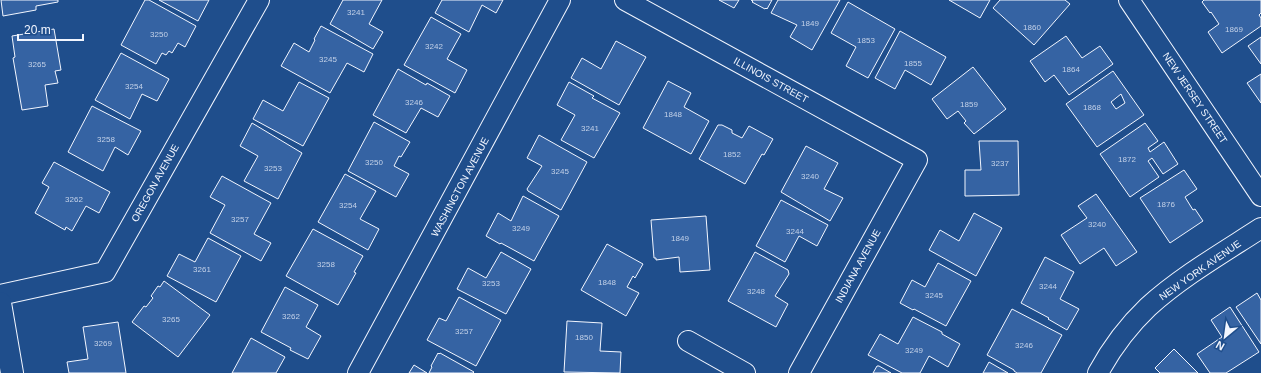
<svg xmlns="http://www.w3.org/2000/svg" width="1261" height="373" font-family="Arial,sans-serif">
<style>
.building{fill:#3563a3;stroke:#f2f6ff;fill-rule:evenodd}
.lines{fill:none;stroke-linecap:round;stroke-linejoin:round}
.minor-casing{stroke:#f2f6ff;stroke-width:22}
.tertiary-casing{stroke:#f2f6ff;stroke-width:24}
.minor{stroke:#1f4e8c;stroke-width:20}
.tertiary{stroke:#1f4e8c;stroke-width:22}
.labels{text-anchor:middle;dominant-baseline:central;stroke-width:3;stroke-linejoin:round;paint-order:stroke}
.number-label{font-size:8px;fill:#c3d1e8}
.street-label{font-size:10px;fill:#f2f6ff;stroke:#1f4e8c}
</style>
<rect width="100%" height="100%" fill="#1f4e8c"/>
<g class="building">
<polygon points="1,0 58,0 58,2 36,6 36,10 3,16"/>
<polygon points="145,0 149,0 196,26 185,47 178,43 172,53 169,51 166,55 162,53 156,64 121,45"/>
<polygon points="159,0 209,0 198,21"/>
<polygon points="343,0 382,0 369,24 383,32 373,49 330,24"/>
<polygon points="442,0 503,0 496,13 482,5 469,32 435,13"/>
<polygon points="719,0 739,0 734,8"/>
<polygon points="751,0 772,0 767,9 766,8 765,9 752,2 753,1"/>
<polygon points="778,0 840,0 812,50 790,37 797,25 771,13"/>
<polygon points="949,0 990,0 980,18"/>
<polygon points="1000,0 1065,0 1070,4 1034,45 993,8"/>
<polygon points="1204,0 1261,0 1261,13 1259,15 1261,18 1261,26 1222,53 1208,32 1219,24 1211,12 1210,13 1202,2"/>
<polygon points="848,2 895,29 868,78 846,66 856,47 831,33"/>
<polygon points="431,17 461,34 447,59 467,70 455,93 404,65"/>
<polygon points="321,26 373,54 364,72 347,63 330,93 281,66 294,43 309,52 315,40 314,39"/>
<polygon points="54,29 61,70 55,71 58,83 45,85 48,106 22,110 13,58 15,57 12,36"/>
<polygon points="900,31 946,57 931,85 905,70 895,89 875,78"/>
<polygon points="1066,36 1082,58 1100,46 1113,64 1069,95 1054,75 1045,82 1030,61"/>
<polygon points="1261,37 1261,64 1248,46"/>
<polygon points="616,41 646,57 619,105 571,78 582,58 601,69"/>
<polygon points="121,53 169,79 157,101 142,94 130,119 95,100"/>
<polygon points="973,67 1006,109 974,134 964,123 966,121 958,111 947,119 932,99"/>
<polygon points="398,69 426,85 427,83 450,96 438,117 421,108 406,133 373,115"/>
<path d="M 1113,71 L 1144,115 L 1097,147 L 1066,104 ZM 1121,94 L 1125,103 L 1116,109 L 1111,102 Z"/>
<polygon points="1261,74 1261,103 1247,83"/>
<polygon points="668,81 691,93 684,107 709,121 691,154 643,128"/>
<polygon points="299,82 329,98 303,146 253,119 263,100 283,111"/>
<polygon points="569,82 594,96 592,98 620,113 594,158 561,140 575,115 557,105"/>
<polygon points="92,106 141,131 128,155 115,147 103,171 68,152"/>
<polygon points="374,122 410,142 401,157 399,156 394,166 409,174 396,197 348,171"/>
<polygon points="252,123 302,153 278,199 244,181 258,156 240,146"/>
<polygon points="1145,123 1158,141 1148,148 1150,152 1164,142 1178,164 1163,174 1152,158 1148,161 1159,177 1130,197 1100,154"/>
<polygon points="718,125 722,125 732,130 732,133 742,138 749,126 773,139 764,155 762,154 745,184 699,159"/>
<polygon points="539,135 587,162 561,210 528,191 527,189 542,166 527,158"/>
<polygon points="979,141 1018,141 1019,195 965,196 965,170 981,170"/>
<polygon points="806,146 838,163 824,189 843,198 830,221 781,192"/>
<polygon points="54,162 110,192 99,213 86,206 72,231 66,227 65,230 35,213 49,187 42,183"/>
<polygon points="1184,170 1197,189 1185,197 1193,210 1195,209 1203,221 1170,243 1140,198"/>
<polygon points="345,174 376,191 360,219 379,229 368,250 318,222"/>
<polygon points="222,176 271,203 254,234 271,243 261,261 210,233 225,205 210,197"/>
<polygon points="1096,194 1137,252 1116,266 1104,248 1080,264 1061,235 1087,218 1078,206"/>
<polygon points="523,196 559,216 534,261 501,243 500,244 486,236 498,213 511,221"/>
<polygon points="781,200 828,225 817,246 799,236 785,262 756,246"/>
<polygon points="974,213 1002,228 976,276 929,250 940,230 959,241"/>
<polygon points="706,216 710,270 680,272 679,257 656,260 656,258 654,258 651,220"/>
<polygon points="313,229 363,256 354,272 356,273 338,305 286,276"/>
<polygon points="208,238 241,256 216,302 167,276 179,254 195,262"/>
<polygon points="607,244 643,264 635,278 633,276 627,287 639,293 626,316 581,290"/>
<polygon points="501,252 531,269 506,314 457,289 468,268 486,278"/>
<polygon points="755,252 788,270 789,274 775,296 788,304 776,327 728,301"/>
<polygon points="1045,257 1074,272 1060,299 1079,309 1067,330 1048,319 1049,318 1021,303"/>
<polygon points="938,263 971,281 946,326 914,309 913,310 900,303 912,280 925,287"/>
<polygon points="164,281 210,315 178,357 132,322 144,306 146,307 153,298 151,296 158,286 160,287"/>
<polygon points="285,287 318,305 306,327 321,336 308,359 290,350 291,348 261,332"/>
<polygon points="1257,293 1261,300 1261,344 1236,307"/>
<polygon points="459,297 501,320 476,366 427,340 439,318 446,321"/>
<polygon points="1230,307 1259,352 1226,373 1210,373 1197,354 1222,337 1211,320"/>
<polygon points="1012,309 1062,335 1041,373 1017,373 1014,371 1014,370 987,355"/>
<polygon points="913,317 942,332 942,334 960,344 948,367 929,356 920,373 902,373 868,355 880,334 898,344"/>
<polygon points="567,321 602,323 600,351 621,352 620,373 564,372"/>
<polygon points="118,322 126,373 69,373 67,362 88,359 83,327"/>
<polygon points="251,338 285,357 276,373 232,373"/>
<polygon points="1174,349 1198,373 1160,373 1155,368"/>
<polygon points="438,353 439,354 440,353 474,372 473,373 429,373 432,367 431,366"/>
<polygon points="989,362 1008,373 983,373"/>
<polygon points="414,365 427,373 409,373"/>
<polygon points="877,366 879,366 891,373 873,373"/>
</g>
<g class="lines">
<defs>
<g id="minor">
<polyline points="625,0 917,160 799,373"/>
<polyline points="1129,0 1261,196"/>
<polyline points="0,295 105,272 259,0"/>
<polyline points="688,341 745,373"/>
<polyline points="358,373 560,0"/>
<path d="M 1098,373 C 1111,349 1128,326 1148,307 C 1181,277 1224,252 1261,228"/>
</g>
<polyline id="tertiary" points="0,303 12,373"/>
</defs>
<use href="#minor" class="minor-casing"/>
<use href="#tertiary" class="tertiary-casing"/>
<use href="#minor" class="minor"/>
<use href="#tertiary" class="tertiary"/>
</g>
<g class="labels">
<g class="number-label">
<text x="356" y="12">3241</text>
<text x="810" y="23">1849</text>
<text x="1032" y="27">1860</text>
<text x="1234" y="29">1869</text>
<text x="159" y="34">3250</text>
<text x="866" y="40">1853</text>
<text x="434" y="46">3242</text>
<text x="328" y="59">3245</text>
<text x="913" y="63">1855</text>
<text x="37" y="64">3265</text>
<text x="1071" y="69">1864</text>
<text x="134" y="86">3254</text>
<text x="414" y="102">3246</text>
<text x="969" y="104">1859</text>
<text x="1092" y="107">1868</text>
<text x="673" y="114">1848</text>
<text x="590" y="128">3241</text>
<text x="106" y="139">3258</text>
<text x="732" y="154">1852</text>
<text x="1127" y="159">1872</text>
<text x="374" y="162">3250</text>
<text x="1000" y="163">3237</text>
<text x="273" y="168">3253</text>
<text x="560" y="171">3245</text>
<text x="810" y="176">3240</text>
<text x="74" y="199">3262</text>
<text x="1166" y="204">1876</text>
<text x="348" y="205">3254</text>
<text x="240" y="219">3257</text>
<text x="1097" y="224">3240</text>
<text x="521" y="228">3249</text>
<text x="795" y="231">3244</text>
<text x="680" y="238">1849</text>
<text x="326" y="264">3258</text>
<text x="202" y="269">3261</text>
<text x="607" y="282">1848</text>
<text x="491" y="283">3253</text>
<text x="1048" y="286">3244</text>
<text x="756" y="291">3248</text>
<text x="934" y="295">3245</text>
<text x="291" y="316">3262</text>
<text x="171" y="319">3265</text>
<text x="464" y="331">3257</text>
<text x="584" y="337">1850</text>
<text x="103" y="343">3269</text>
<text x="1024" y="345">3246</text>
<text x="914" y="350">3249</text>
</g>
<g class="street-label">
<text transform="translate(771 80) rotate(29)">ILLINOIS STREET</text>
<text transform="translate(1195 98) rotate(56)">NEW JERSEY STREET</text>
<text transform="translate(155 183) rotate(-61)">OREGON AVENUE</text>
<text transform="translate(460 187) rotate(-62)">WASHINGTON AVENUE</text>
<text transform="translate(858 266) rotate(-61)">INDIANA AVENUE</text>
<text transform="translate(1200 270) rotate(-35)">NEW YORK AVENUE</text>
</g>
</g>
<g transform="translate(1225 337) rotate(209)" stroke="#1f4e8c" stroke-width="3" paint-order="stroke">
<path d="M0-3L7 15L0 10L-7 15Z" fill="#f2f6ff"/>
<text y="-6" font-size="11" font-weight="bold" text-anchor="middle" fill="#f2f6ff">N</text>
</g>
<path d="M18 34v6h65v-6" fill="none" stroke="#f2f6ff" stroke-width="2"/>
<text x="24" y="34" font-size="12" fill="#f2f6ff" stroke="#1f4e8c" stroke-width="3" paint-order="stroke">20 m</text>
</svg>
